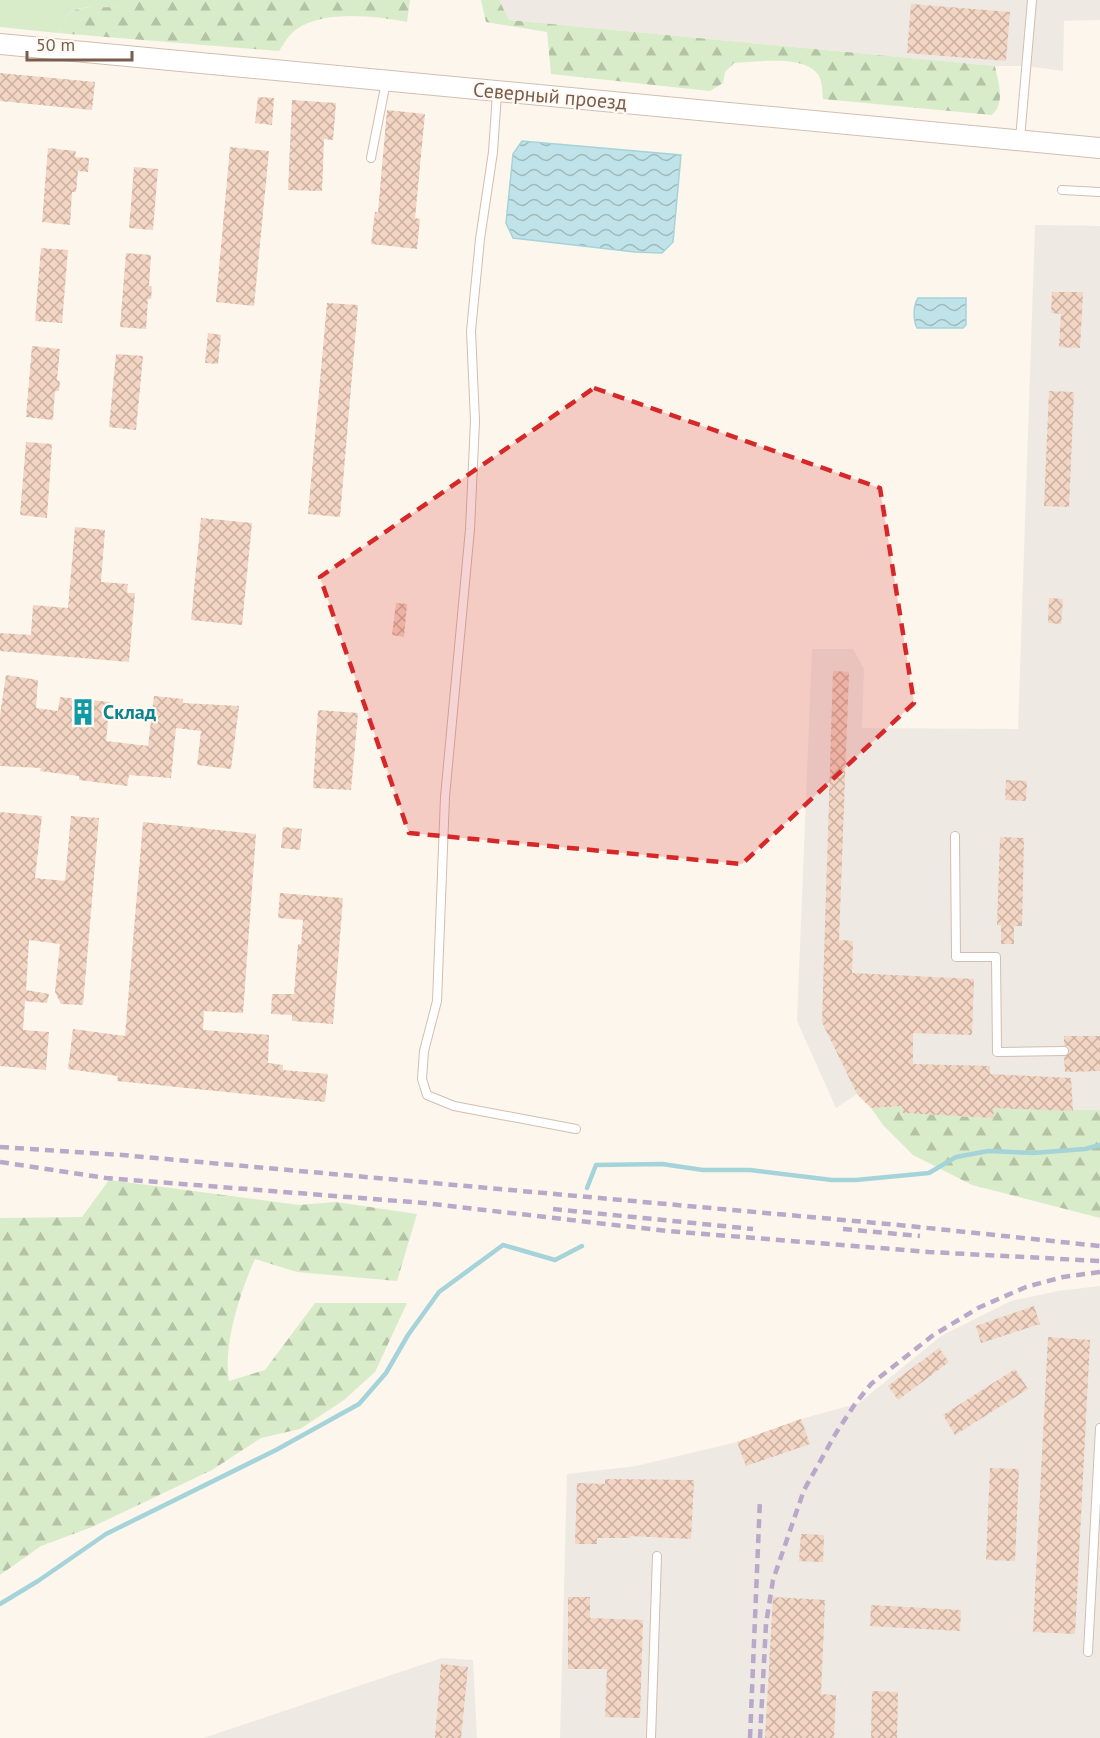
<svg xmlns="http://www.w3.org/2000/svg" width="1100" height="1738" font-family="'PT Sans',sans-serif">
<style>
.industrial{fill:#efe9e4}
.grass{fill:#d8ecc9}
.forest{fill:url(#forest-firs)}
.water{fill:url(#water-waves);stroke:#a5d3da;stroke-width:1.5}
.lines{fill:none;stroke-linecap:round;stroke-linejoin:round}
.stream{stroke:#a5d3da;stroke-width:4.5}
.building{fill:url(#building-cross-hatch)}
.service-casing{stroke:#d1beb0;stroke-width:10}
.tertiary-casing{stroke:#d1beb0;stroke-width:22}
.service{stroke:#fff;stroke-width:8}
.tertiary{stroke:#fff;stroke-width:20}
.rail{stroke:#b9a8c9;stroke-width:4.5;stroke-dasharray:9 6;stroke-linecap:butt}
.marked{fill:#d62828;fill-opacity:0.2;stroke:#d62828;stroke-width:4.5;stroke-dasharray:12 8;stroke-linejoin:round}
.labels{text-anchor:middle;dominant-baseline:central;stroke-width:4.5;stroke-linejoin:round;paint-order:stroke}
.street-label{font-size:20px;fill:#7a5c4d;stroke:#fffaf3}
.culture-label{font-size:20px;font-weight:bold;fill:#0d838f;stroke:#fffaf3;text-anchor:start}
</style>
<defs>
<pattern id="forest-firs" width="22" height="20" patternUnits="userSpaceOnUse" patternTransform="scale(1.5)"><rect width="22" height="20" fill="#d8ecc9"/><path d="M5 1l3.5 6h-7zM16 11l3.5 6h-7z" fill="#b4c2a5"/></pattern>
<pattern id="water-waves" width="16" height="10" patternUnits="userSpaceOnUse" patternTransform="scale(1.5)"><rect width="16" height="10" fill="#bfe3e8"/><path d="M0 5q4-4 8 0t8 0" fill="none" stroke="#a0bbbe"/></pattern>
<pattern id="building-cross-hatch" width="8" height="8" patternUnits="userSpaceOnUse" patternTransform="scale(1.5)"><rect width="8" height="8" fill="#f3d5c3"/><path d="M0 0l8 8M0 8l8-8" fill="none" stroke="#cab0a1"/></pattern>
</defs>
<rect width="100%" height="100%" fill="#fdf6ec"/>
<g class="industrial">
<polygon points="499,0 1100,0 1100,20 1064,21 1063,71 1026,66 995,66 508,20"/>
<polygon points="1035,225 1100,226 1100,1110 993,1108 994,1118 903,1113 902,1106 871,1108 857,1094 836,1108 797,1021 812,649 853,649 864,669 862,728 1018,729"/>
<polygon points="1100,1286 1100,1738 560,1738 567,1474 636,1466 737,1442 801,1419 859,1403 941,1336 1011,1301 1058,1291"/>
<polygon points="442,1658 473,1660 477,1738 203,1738"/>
</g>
<path class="grass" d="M 0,0 L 142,0 C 121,16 92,0 71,12 C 65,16 61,27 58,33 L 0,27 Z"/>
<g class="forest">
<path d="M 142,0 L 410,0 L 407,22 C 374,16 325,10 297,29 C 289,34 284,44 279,51 L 58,33 C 61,27 65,16 71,12 C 92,0 121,15 142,0 Z"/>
<path d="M 481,0 L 499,0 L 509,20 L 995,66 C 998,82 1006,102 992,115 L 823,99 C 822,91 823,79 816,72 C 800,55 756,62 734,63 L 725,72 L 723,83 L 710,91 L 551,74 L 547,32 L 486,22 Z"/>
<polygon points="902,1106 903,1113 993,1118 993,1108 1100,1110 1100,1218 972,1185 913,1155 883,1125 871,1108"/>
<path d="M 109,1180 L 299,1205 L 336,1202 L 417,1214 L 397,1281 L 297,1272 L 255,1259 C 240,1292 223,1345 229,1381 L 265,1370 L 315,1303 L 407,1303 L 375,1372 L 344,1400 L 300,1429 L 261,1438 L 212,1470 L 92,1527 L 41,1546 L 0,1575 L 0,1218 L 82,1217 Z"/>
</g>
<g class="water">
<polygon points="522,141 681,155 673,242 662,253 635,252 513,238 506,223 513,154"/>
<path d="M 918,298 L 966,298 L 966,325 L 963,328 L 917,328 C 913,320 913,306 918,298 Z"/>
</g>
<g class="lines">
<g class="stream">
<polyline points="587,1188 596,1165 662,1164 703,1170 750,1170 832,1180 856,1180 929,1173 956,1157 988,1151 1033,1153 1085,1149 1100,1145"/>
<polyline points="0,1604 38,1581 106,1534 276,1450 359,1404 386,1373 408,1335 439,1292 503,1245 555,1260 582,1246"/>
</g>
</g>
<g class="building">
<polygon points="911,4 1010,12 1006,61 907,53"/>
<polygon points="0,73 95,82 92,110 0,101"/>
<polygon points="258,97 274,98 272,125 255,123"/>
<polygon points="292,100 336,103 333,140 324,139 322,191 288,190"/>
<polygon points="387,110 425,114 415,218 420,219 417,249 371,244 375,212 378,212"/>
<polygon points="230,147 269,151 254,306 216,302"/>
<polygon points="48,148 76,151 75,157 89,158 88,172 78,171 76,192 72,192 70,225 42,222"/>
<polygon points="134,167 158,169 153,230 129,228"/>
<polygon points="41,248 68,250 62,323 35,321"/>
<polygon points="126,253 151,255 149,286 152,286 151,299 148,299 146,329 120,327"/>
<polygon points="1052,292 1083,292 1080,348 1059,347 1061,314 1051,313"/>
<polygon points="327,303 358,305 340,517 308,514"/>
<polygon points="208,333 221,335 218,364 205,363"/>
<polygon points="32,346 60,349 57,380 60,381 59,391 55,391 53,420 26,417"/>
<polygon points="116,354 143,356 136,430 109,427"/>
<polygon points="1049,391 1074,392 1069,507 1044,506"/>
<polygon points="26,442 52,444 47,518 20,515"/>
<polygon points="201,518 252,523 242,625 191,620"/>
<polygon points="75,527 105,530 101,582 128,584 127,593 135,593 129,662 0,651 0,633 31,635 33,605 68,608"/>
<polygon points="1049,598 1063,599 1061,624 1048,623"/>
<polygon points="396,603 407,604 404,637 392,635"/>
<polygon points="833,671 849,672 839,940 853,941 852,973 974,979 972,1035 913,1033 913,1064 990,1066 990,1074 1071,1078 1073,1111 993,1108 994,1118 903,1113 902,1106 871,1108 857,1094 822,1022"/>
<polygon points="6,675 38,680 36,708 58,711 60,697 110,702 106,741 148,746 154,696 183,699 183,703 239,706 231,769 197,765 201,731 176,728 171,778 129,775 127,786 79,780 79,776 40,771 41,768 0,766 0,715"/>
<polygon points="318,710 358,713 351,790 313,788"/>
<polygon points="1006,780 1027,781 1026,801 1005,800"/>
<polygon points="0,812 42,816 35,878 65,881 71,816 99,818 83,1005 61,1004 55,992 60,944 29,940 26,990 49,994 47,1003 25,1001 23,1030 49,1032 46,1070 0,1066"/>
<polygon points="143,822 256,834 243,1013 204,1011 203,1030 269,1035 268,1063 283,1065 283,1070 328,1074 325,1102 117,1081 118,1076 68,1069 73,1029 125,1036"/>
<polygon points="283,827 302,829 300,850 281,848"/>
<polygon points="1000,837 1024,838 1022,926 1014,926 1014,944 1001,944 1001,925 997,925"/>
<polygon points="280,893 343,898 333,1024 292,1021 292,1015 271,1014 272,994 294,994 298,944 301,944 303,920 278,918"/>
<polygon points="1064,1036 1100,1036 1100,1071 1065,1072 1064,1057 1070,1052 1069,1047 1064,1045"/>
<polygon points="1034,1306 1040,1324 981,1343 976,1326"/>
<polygon points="1048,1337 1090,1340 1075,1634 1033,1632"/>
<polygon points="939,1348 949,1362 898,1400 888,1386"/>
<polygon points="1015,1369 1028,1389 955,1435 943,1415"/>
<polygon points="801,1419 810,1444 746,1466 737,1442"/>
<polygon points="990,1468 1019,1469 1015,1561 986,1560"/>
<polygon points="605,1479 694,1480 691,1539 630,1536 630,1538 597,1538 597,1544 575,1544 577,1483 605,1484"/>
<polygon points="801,1534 824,1535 823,1562 799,1561"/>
<polygon points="568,1597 590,1597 590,1618 643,1620 640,1718 605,1717 607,1669 568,1669"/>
<polygon points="773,1597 825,1600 821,1694 836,1695 834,1738 765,1738"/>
<polygon points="871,1605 961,1610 960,1631 870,1626"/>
<polygon points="441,1664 468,1667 461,1738 435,1738"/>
<polygon points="872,1691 898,1692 897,1738 871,1738"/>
</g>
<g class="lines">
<defs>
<g id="service">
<polyline points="497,93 493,152 480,239 471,331 475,421 470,529 445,797 437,1001 424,1051 422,1079 427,1095 454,1106 576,1129"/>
<polyline points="1020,139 1032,0"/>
<polyline points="371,158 386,82"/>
<polyline points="1062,190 1100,192"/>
<polyline points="955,836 956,957 996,957 997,1052 1064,1051"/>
<polyline points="1088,1652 1100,1428"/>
<polyline points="651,1738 657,1556"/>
</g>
<polyline id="tertiary" points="0,44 1100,148"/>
</defs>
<use href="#service" class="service-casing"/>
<use href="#tertiary" class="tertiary-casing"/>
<use href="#service" class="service"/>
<use href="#tertiary" class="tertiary"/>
<g class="rail">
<polyline points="0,1147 122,1155 899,1225 1100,1246"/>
<polyline points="0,1162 106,1178 424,1203 667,1231 929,1252 1100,1261"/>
<polyline points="553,1209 753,1229"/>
<polyline points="843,1229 920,1236"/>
<polyline points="750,1738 760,1499"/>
<polyline points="760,1738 766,1624 773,1580 804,1490 836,1433 855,1404 871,1384 932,1336 980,1307 1026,1287 1063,1277 1100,1272"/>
</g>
</g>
<path class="marked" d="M 594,388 L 880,488 L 914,703 L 742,864 L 409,833 L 320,577 Z"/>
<defs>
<symbol id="building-bare" viewBox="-9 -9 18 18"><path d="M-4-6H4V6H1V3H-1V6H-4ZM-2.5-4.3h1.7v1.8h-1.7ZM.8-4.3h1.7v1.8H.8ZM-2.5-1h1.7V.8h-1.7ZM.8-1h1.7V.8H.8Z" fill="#0f9aa8" stroke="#fffaf3" stroke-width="2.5" paint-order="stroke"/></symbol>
</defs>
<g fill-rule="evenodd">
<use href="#building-bare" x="64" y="693" width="38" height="38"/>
</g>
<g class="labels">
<g class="street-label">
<text transform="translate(550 96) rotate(5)">Северный проезд</text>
</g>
<g class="culture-label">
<text x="103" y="712">Склад</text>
</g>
</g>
<path d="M27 51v9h105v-9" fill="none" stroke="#7a5c4d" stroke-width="3"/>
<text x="36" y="51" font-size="18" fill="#7a5c4d" stroke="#fffaf3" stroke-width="4.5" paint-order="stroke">50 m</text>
</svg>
